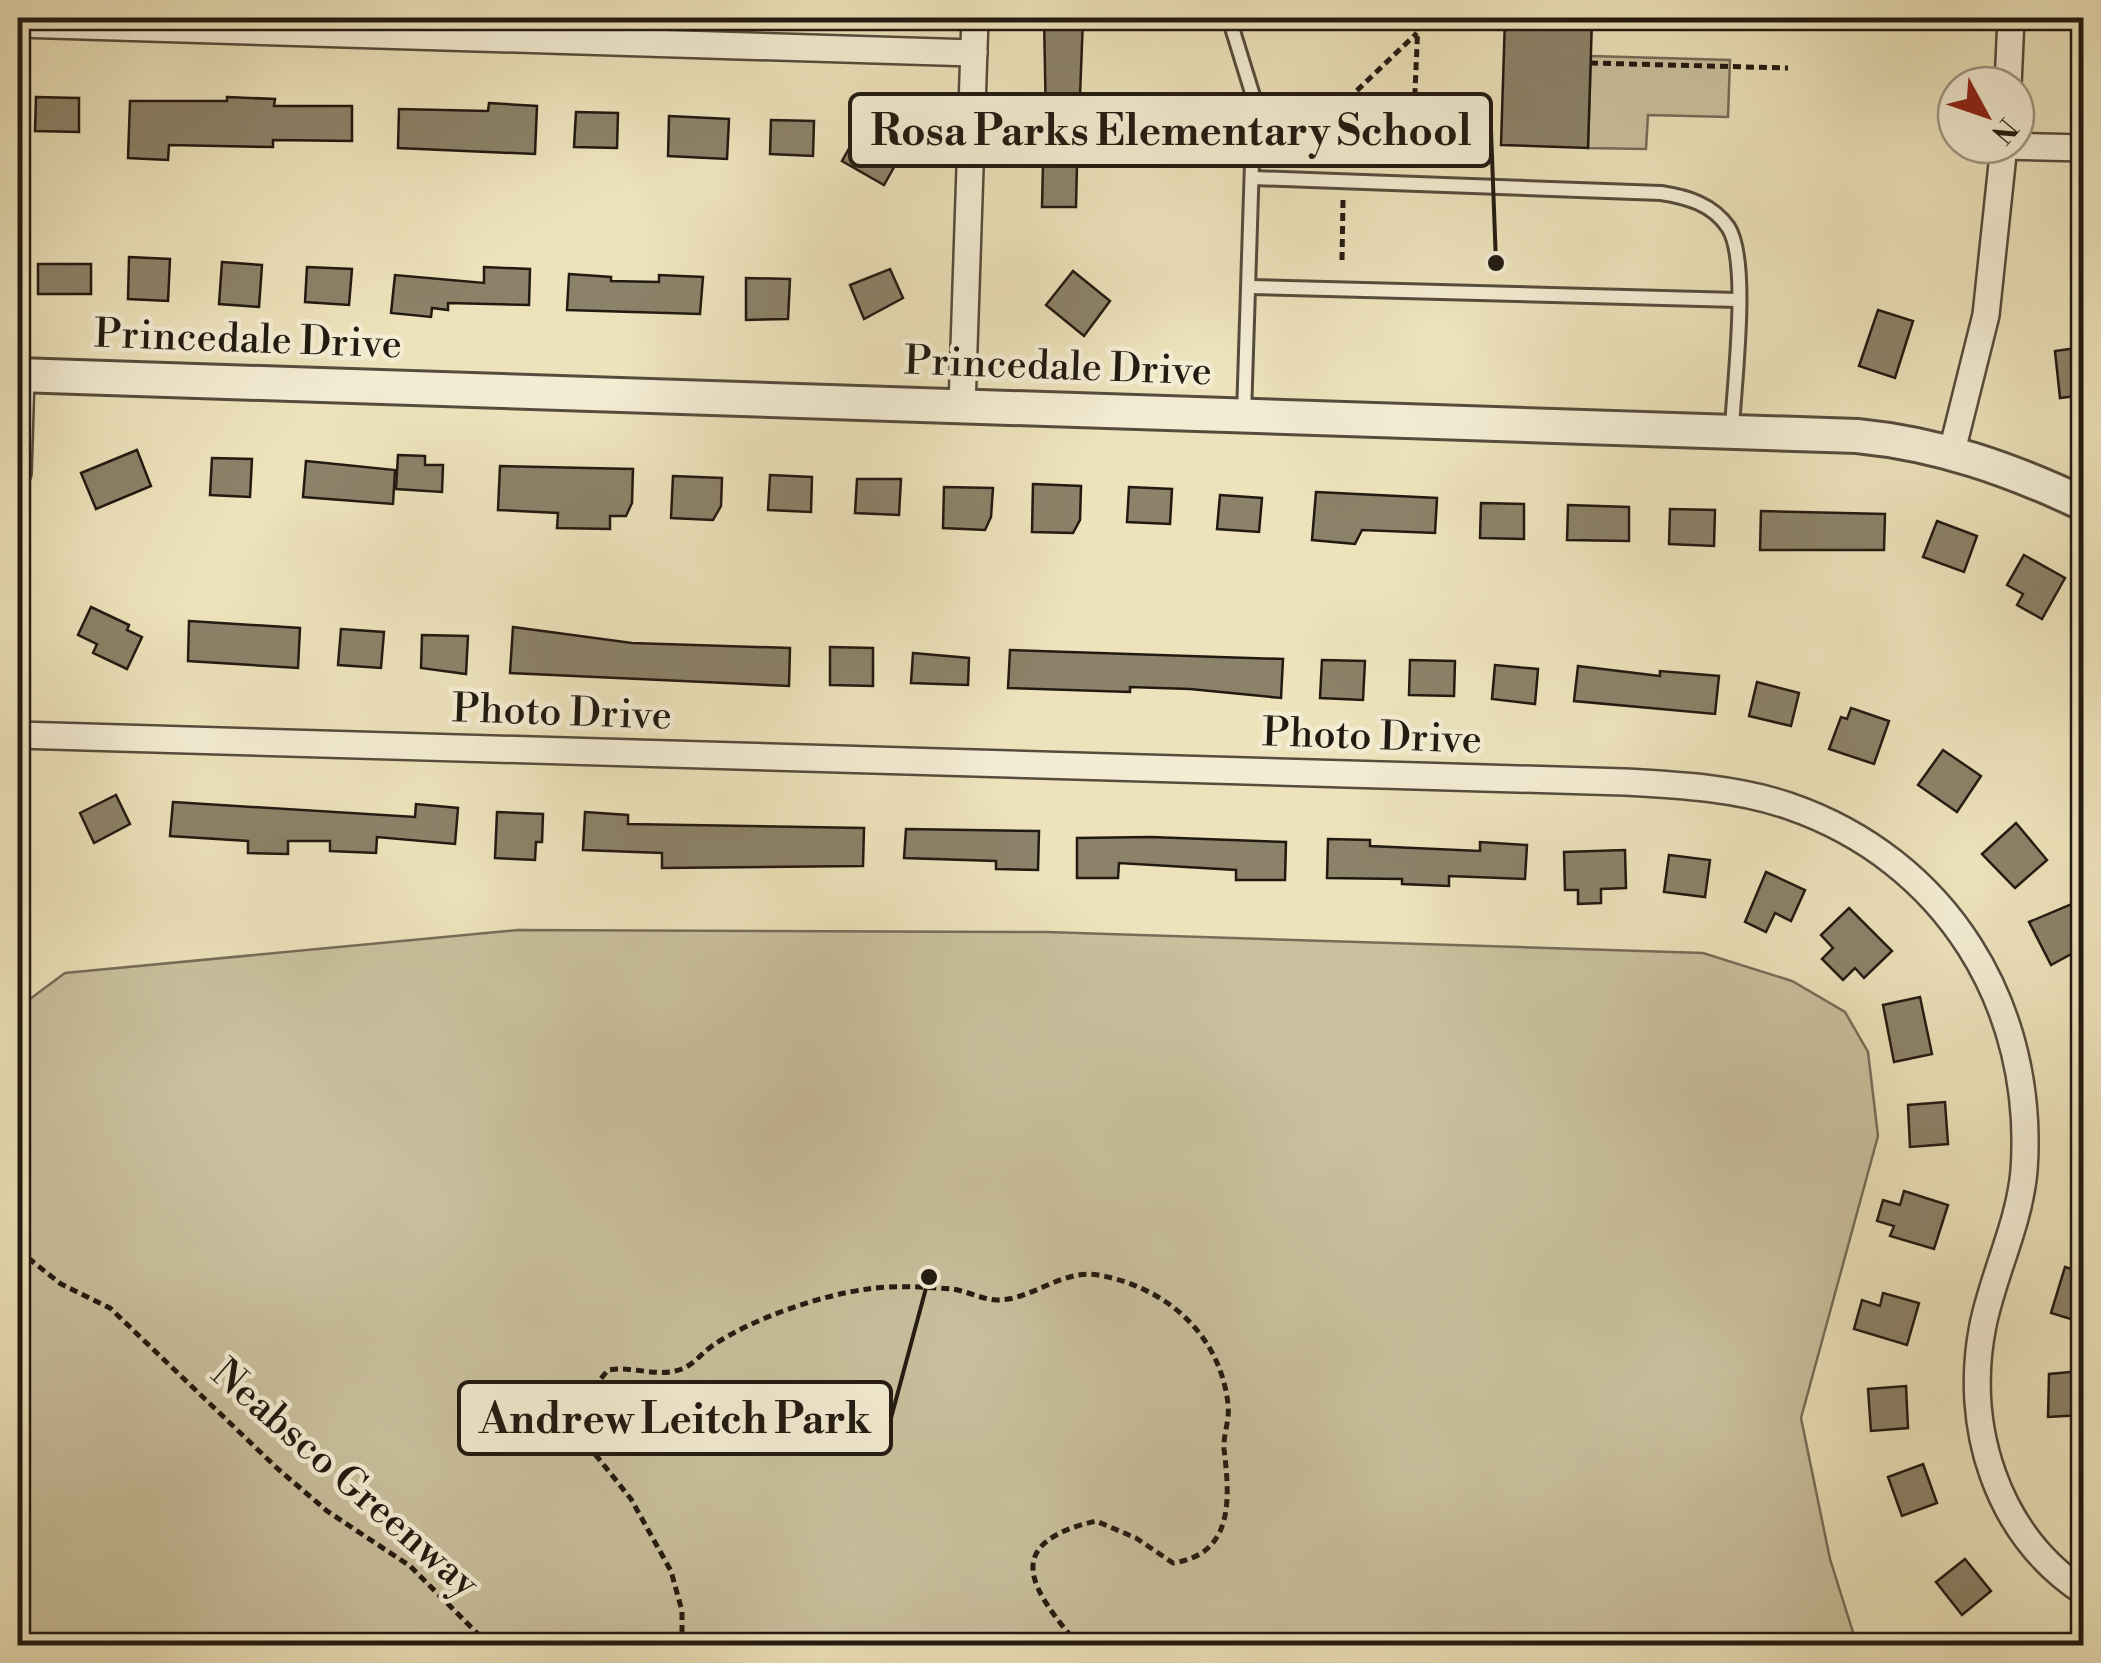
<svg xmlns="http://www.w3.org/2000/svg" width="2101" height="1663" font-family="'Libre Bodoni',serif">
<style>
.green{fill:#cac09e;stroke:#766d58;stroke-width:2.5}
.building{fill:#8c8269;stroke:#221a11;stroke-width:2.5}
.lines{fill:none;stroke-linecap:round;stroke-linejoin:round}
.service-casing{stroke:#554c3c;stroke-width:18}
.minor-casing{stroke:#554c3c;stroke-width:30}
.tertiary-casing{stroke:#554c3c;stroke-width:38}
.path{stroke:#221a11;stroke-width:5;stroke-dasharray:8 5;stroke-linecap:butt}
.service{stroke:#f3ecd3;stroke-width:12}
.minor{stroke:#f3ecd3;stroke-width:25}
.tertiary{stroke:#f3ecd3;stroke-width:32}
.labels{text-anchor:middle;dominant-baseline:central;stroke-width:9;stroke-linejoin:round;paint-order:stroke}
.street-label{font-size:40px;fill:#221a11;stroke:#f3ecd3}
.leader{fill:none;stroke:#221a11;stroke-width:4}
.callout-dot{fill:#221a11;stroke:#f3ecd3;stroke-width:4}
.callout{fill:#f3ecd3;stroke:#221a11;stroke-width:4}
.callout-label{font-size:42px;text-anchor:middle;font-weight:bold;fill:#221a11}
</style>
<rect width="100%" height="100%" fill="#ede2bb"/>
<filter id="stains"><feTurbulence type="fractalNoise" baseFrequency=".002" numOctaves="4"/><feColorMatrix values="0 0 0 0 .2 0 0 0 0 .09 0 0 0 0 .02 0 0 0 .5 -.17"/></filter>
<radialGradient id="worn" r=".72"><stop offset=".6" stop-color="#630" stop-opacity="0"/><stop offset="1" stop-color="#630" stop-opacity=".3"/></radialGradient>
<g class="green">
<polygon points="1591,56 1730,60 1728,117 1648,115 1646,149 1588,148"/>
<polygon points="518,930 1046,932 1703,953 1792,981 1845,1012 1868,1052 1878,1136 1801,1418 1830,1559 1857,1645 18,1645 18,996 30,999 65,973"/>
</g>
<g class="building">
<polygon points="1044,18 1083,18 1079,122 1046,121"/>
<polygon points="1505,18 1592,18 1588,148 1501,145"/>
<polygon points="36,97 79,98 79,132 35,131"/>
<polygon points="227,97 275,99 274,106 352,106 352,141 273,140 273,147 169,145 168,160 128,158 130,101 227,101"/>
<polygon points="489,103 537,106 535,154 398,148 399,109 488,111"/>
<polygon points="576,112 618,113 617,148 574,147"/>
<polygon points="669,116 729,119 727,159 668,156"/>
<polygon points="771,120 814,121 813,156 770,154"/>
<polygon points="865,120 907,144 884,185 842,161"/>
<polygon points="1043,164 1077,164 1076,207 1042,207"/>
<polygon points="129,257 170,259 168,301 128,299"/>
<polygon points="222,262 262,265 259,307 219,304"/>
<rect x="38" y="264" width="53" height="30"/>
<polygon points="307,267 352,269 349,305 305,302"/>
<polygon points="484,267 530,269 529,305 448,303 448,310 432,308 431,317 391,313 395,275 484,283"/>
<polygon points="890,269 903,298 864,319 850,285"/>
<polygon points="1073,271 1110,301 1084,336 1046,305"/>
<polygon points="569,274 611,277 611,281 659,282 659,275 703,277 700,314 567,310"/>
<polygon points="746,278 790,279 788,319 746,320"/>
<polygon points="1878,310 1913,321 1895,378 1859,366"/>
<polygon points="2084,347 2084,395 2060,398 2055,351"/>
<polygon points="137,450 151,486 96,509 81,473"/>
<polygon points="398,455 425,456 425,465 443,465 442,492 396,489"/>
<polygon points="212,458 252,459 250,497 210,495"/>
<polygon points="306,461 395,470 393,504 303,497"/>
<polygon points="500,466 633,469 632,503 626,516 610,516 610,529 557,528 558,513 498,510"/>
<polygon points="770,475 812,477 811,512 768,510"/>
<polygon points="673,476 722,478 721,506 713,520 671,518"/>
<polygon points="857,479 901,479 899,515 855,513"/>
<polygon points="1033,484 1081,486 1080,520 1073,533 1032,532"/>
<polygon points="944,487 993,488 991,517 985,530 943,528"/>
<polygon points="1129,487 1172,489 1170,524 1127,522"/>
<polygon points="1316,492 1437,498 1435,533 1362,530 1355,544 1312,540"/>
<polygon points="1220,495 1262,498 1259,532 1217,529"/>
<polygon points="1481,503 1524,504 1524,539 1480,538"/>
<polygon points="1568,505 1629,507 1629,541 1567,540"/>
<polygon points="1670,509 1715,510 1714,546 1669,544"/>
<polygon points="1761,511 1885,514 1884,550 1760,550"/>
<polygon points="1937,521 1977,536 1964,572 1923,557"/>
<polygon points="2024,555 2065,578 2042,619 2017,605 2023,594 2007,585"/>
<polygon points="91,607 129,625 127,630 142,637 127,669 93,653 97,644 78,635"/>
<polygon points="189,621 300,628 298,668 188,661"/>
<polygon points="513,627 632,643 790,648 789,686 510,673"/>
<polygon points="341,629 384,632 381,668 338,665"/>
<polygon points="422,635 468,636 466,674 421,668"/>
<polygon points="830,647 873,648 873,686 830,685"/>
<polygon points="1010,650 1283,659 1281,698 1190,689 1130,687 1130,692 1008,688"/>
<polygon points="913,653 969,658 968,685 911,683"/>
<polygon points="1322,660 1365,661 1363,700 1320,698"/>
<polygon points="1410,660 1455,661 1454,696 1409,695"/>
<polygon points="1495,665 1538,669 1535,704 1492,699"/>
<polygon points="1578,666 1660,676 1660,671 1719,676 1715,714 1574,701"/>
<polygon points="1757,682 1799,693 1791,726 1749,716"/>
<polygon points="1851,708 1889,721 1874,764 1829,749 1841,717 1847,719"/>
<polygon points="1943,750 1981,776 1957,812 1918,785"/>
<polygon points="116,795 130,824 94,843 80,813"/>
<polygon points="173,802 415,817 416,804 458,808 455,844 377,837 376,853 330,851 330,841 288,841 288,854 248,853 248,841 170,836"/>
<polygon points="497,812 543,814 542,842 536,842 535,860 495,858"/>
<polygon points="585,812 628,815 628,824 864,828 863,866 662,868 662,853 583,850"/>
<polygon points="2016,823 2047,860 2015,888 1982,854"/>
<polygon points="906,829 1039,831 1038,870 996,869 996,861 904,858"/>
<polygon points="1151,837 1286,842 1285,880 1236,880 1236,870 1119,863 1118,878 1077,878 1077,838"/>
<polygon points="1328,839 1370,840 1370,846 1480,851 1480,842 1527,845 1525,879 1449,876 1449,886 1402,884 1402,879 1327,878"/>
<polygon points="1625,850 1626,888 1601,889 1601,903 1578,904 1578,890 1565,890 1564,852"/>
<polygon points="1669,855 1710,860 1705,897 1664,892"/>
<polygon points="1766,872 1805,890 1791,921 1775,913 1766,932 1745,922"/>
<polygon points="2074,903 2084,922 2084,947 2051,965 2029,922"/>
<polygon points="1849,908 1892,951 1864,978 1855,968 1843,980 1822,959 1833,948 1821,935"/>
<polygon points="1920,997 1932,1054 1894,1062 1883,1005"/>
<polygon points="1945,1102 1948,1144 1910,1147 1908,1105"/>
<polygon points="1904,1191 1948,1205 1934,1249 1890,1236 1894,1226 1877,1221 1883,1200 1900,1205"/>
<polygon points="2065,1267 2084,1273 2084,1323 2051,1313"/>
<polygon points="1883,1293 1919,1303 1907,1345 1854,1329 1862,1300 1880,1306"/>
<polygon points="2081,1371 2083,1415 2048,1417 2049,1374"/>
<polygon points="1906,1386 1908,1428 1871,1431 1868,1389"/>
<polygon points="1923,1464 1937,1503 1902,1516 1888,1477"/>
<polygon points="1965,1559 1991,1591 1962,1615 1936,1582"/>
</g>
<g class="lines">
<defs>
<g id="service">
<polyline points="1229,18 1254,99 1244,415"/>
<path d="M 1254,178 L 1661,193 C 1687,197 1712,204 1728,227 C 1750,260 1734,384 1732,428"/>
<polyline points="1250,287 1738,300"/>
</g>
<g id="minor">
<polyline points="18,24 974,53"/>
<polyline points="2008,85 2011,18"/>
<polyline points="2004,146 2084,148"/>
<polyline points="962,407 975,18"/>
<polyline points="1952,451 1986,315 2004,145"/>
<polyline points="18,473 21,375"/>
<path d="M 18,735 L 1624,782 C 1679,785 1736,788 1789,806 C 1946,860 2036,1006 2024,1171 C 2019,1225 1994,1272 1983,1325 C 1963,1426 1996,1534 2084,1592"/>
</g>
<path id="tertiary" d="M 18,375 L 1857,436 C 1939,444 2010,469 2084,504"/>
</defs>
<use href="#service" class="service-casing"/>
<use href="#minor" class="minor-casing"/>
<use href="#tertiary" class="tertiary-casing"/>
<g class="path">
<polyline points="1590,63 1788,68"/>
<polyline points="1412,161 1418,22"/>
<polyline points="1344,164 1346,101 1417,33"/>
<polyline points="1342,260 1343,200"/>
<polyline points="18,1250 61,1284 110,1308 278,1469 327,1511 410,1566 490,1646"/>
<path d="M 682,1646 L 682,1611 L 671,1571 L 631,1499 L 591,1449 L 586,1397 L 608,1370 C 630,1366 654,1376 675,1371 C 693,1367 698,1356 712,1346 C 751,1319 821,1295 868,1289 C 894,1285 926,1287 952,1289 C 967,1291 981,1299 996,1300 C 1031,1301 1061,1269 1098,1275 C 1166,1287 1220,1334 1228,1404 C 1230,1420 1223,1435 1224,1449 C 1230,1499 1234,1554 1173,1563 L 1136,1538 L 1096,1521 C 998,1544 1032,1590 1079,1646"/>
</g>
<use href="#service" class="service"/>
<use href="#minor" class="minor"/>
<use href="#tertiary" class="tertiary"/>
</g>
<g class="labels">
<g class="street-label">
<text transform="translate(248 340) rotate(2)">Princedale Drive</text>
<text transform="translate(1058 367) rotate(2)">Princedale Drive</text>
<text transform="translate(562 713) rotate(2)">Photo Drive</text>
<text transform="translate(1372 737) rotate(2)">Photo Drive</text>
<text transform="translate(345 1479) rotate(41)">Neabsco Greenway</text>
</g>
</g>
<path class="leader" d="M1496 263L1491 130M929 1277L891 1418"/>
<g class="callout-dot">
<circle cx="1496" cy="263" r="10"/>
<circle cx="929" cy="1277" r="10"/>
</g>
<g class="callout">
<rect x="850" y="94" width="641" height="72" rx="10"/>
<rect x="459" y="1382" width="432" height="72" rx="10"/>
</g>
<g class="callout-label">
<text x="1171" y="145">Rosa Parks Elementary School</text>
<text x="675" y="1433">Andrew Leitch Park</text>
</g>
<rect width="2101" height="1663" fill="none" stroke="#ede2bb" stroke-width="60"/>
<rect x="20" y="20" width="2061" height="1623" fill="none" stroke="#221a11" stroke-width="5"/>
<rect x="30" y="30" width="2041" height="1603" fill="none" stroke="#221a11" stroke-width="2.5"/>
<g transform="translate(1986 115) rotate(130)"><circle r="48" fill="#f3ecd3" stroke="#9f9885" stroke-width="2.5"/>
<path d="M0-8L18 38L0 25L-18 38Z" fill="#8f2418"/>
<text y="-15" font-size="28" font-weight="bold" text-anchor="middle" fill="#221a11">N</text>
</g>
<rect width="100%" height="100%" filter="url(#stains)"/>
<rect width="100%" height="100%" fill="url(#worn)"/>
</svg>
